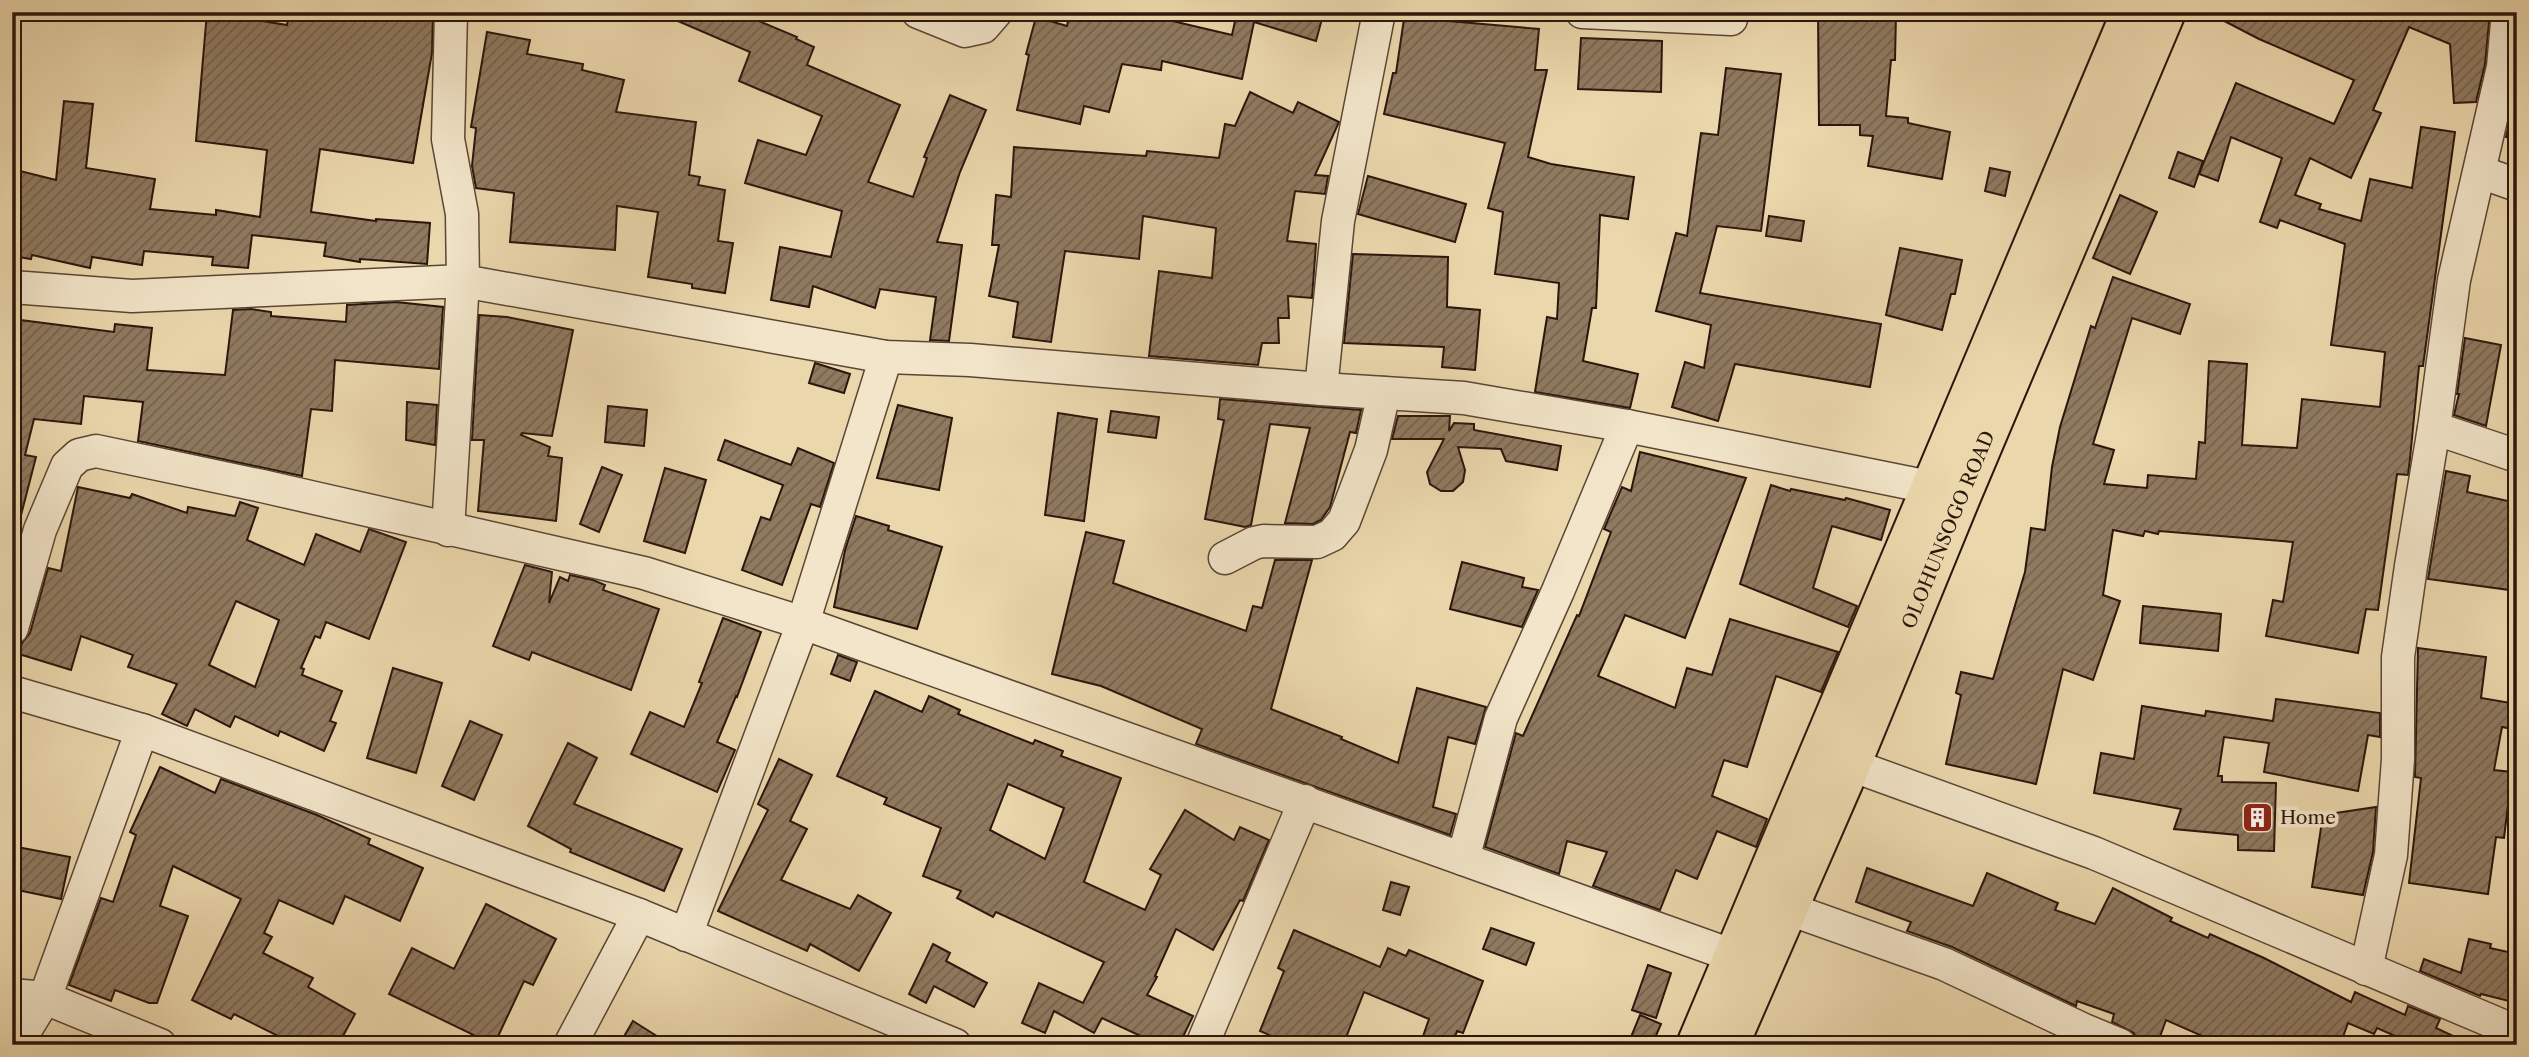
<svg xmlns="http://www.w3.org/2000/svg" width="2529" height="1057" font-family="'Libre Caslon Text',serif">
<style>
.building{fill:url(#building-hatch);stroke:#2b160d;stroke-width:2;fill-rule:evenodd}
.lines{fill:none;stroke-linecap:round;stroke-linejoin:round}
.minor-casing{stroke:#5b4635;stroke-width:35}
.major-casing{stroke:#2b160d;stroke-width:42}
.minor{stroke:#f2e5c9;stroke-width:32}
.major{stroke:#ebd7ac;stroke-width:38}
.labels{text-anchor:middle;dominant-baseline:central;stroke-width:7;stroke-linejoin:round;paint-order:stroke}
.street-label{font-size:19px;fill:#2b160d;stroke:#f2e5c9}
.poi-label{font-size:19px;fill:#2b160d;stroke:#f2e5c9;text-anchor:start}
</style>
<defs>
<pattern id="building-hatch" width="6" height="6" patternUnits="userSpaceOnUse" patternTransform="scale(1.75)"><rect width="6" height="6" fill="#8f7a60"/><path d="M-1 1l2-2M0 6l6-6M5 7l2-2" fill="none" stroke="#75634e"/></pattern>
</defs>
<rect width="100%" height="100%" fill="#ebd7ac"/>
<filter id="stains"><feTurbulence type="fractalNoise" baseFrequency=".00286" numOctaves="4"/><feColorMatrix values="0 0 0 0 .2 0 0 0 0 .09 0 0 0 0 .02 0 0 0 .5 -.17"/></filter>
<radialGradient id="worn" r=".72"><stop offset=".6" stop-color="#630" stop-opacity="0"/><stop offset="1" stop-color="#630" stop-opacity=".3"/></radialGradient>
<g class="building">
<polygon points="207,12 287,25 289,12 433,12 432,53 413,163 320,149 311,212 376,221 376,219 430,223 427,264 360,259 360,262 324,256 326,243 252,235 248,268 212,265 213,257 144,251 142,265 92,257 90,268 32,255 31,259 12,256 12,169 56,180 64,101 93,104 86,168 155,179 150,209 216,215 216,210 260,217 267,150 196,141"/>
<polygon points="657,12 737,12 797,37 796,39 814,47 807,65 900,105 868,182 913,197 927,158 924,157 950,95 986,110 960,172 937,242 962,245 949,341 930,340 936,297 880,289 875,308 813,286 809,307 771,300 780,247 831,257 842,211 745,183 758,140 806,155 822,116 739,81 750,52"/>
<polygon points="1070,12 1169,12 1168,20 1232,35 1237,12 1313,12 1323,15 1316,41 1254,22 1242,79 1162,61 1161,70 1122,64 1109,112 1084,106 1080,124 1017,110 1029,55 1026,54 1036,17 1067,26"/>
<polygon points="1405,12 1451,12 1449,21 1539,29 1535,70 1547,70 1528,157 1551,164 1634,177 1628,219 1600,215 1596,308 1592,308 1583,361 1638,374 1630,408 1535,392 1547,317 1557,319 1559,283 1495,274 1503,212 1488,208 1505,143 1384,114 1393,73 1396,73"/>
<polygon points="1818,12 1896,14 1895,60 1891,60 1886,116 1908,118 1908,123 1950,132 1942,179 1868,166 1873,136 1860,135 1860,125 1819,125"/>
<polygon points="2207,12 2490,12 2485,64 2476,102 2454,103 2450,44 2409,27 2373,110 2381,113 2351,178 2310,158 2295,195 2321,204 2319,209 2361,221 2370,179 2412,188 2421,127 2455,132 2423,366 2419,366 2410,459 2408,475 2397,474 2378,610 2366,609 2358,653 2266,636 2273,600 2283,602 2293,542 2159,531 2158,534 2145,531 2143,536 2113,530 2103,595 2120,601 2093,680 2063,669 2036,784 1946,764 1961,695 1956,693 1961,672 1993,679 2025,572 2031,528 2045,530 2052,467 2060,427 2091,326 2095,328 2113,277 2190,304 2180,334 2132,318 2093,444 2114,450 2104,484 2147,488 2148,475 2196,479 2199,442 2205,443 2209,361 2247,364 2242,445 2297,448 2302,399 2380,407 2385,352 2331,345 2345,244 2280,220 2277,228 2260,222 2282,158 2231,137 2218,181 2199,174 2236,83 2334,124 2354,80 2259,39"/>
<polygon points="487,32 530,40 527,54 583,64 582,70 624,80 616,112 696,122 689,175 700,177 698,185 725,190 718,241 733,243 725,293 692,288 692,284 648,277 658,212 617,206 615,250 510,242 514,193 476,188 472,166 476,128 471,127"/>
<polygon points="1581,38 1662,41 1661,92 1578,89"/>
<polygon points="1726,68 1781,74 1761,231 1717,226 1700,293 1881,324 1870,387 1735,364 1718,421 1672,407 1685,362 1704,368 1711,325 1656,311 1676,233 1687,236 1701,133 1718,135"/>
<polygon points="2517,89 2517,139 2506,137"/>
<polygon points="1250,92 1293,113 1298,102 1339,122 1315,175 1328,176 1325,194 1295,191 1287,241 1316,244 1312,298 1288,296 1289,318 1278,318 1279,343 1262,343 1258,365 1149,356 1159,271 1212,278 1216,228 1143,216 1139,259 1065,251 1051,342 1013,337 1018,302 989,296 999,245 992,245 996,195 1011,197 1014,147 1146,156 1147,151 1219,158 1225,124 1235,126"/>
<polygon points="2178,152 2203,161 2194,187 2169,178"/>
<polygon points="1990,168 2010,172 2005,196 1985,191"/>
<polygon points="1368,176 1466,204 1455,242 1358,214"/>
<polygon points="2120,195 2157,212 2130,274 2093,258"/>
<polygon points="1769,216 1804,221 1801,241 1766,236"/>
<polygon points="1900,248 1962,260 1955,294 1951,294 1942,330 1886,315"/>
<polygon points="1353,254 1448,257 1447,307 1480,310 1475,370 1442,367 1444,347 1344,343"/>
<polygon points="396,302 443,307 439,369 335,360 332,411 311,409 302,476 138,441 143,402 84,396 81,424 34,419 25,455 36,457 19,523 12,522 12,319 114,332 115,324 152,328 147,370 225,375 233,310 251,309 271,312 271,316 346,322 347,305"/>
<polygon points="479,315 507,317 573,330 552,436 522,433 521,435 550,447 548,456 562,458 556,521 478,511 484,440 472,440"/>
<polygon points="2465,338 2501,345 2486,426 2454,415 2459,394 2457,394"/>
<polygon points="815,363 850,374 844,393 809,383"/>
<polygon points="1220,399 1361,410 1356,433 1350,432 1330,507 1321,520 1313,524 1285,523 1310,428 1270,424 1251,525 1245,527 1205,519 1224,420 1218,419"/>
<polygon points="407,402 437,405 435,445 406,440"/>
<polygon points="898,405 952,418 939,490 877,478"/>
<polygon points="608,406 647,410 644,446 605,442"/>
<polygon points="1111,411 1159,417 1156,438 1108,432"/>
<polygon points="1058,413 1097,419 1084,521 1045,515"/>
<polygon points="1398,416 1450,416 1449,431 1454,423 1474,424 1474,430 1561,446 1557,470 1506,461 1501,449 1458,447 1465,470 1463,482 1453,491 1441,491 1430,484 1427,472 1444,439 1392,439"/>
<polygon points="725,440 791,465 798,448 834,463 820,507 811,504 782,585 742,570 761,517 770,520 783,485 718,460"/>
<polygon points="1640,452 1746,478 1685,638 1625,615 1598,676 1675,708 1687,668 1712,675 1730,619 1838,652 1821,692 1776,676 1747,767 1724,760 1712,796 1767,819 1756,847 1717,831 1697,879 1676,870 1660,910 1593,886 1607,852 1567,841 1559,874 1485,847 1516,733 1523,736 1577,615 1579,616 1611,532 1604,529 1622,487 1631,491"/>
<polygon points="602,467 622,475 599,532 580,524"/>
<polygon points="665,468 706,480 685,553 644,541"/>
<polygon points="2446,471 2470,476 2467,492 2517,503 2517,591 2428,579"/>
<polygon points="1771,485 1790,491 1791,489 1845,500 1846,498 1890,510 1881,540 1832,526 1813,588 1857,606 1848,627 1740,584"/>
<path d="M 78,487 L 130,498 L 132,494 L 187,513 L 188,507 L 235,516 L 240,502 L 258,508 L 247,540 L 304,565 L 316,534 L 360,552 L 369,529 L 406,542 L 369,639 L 326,622 L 320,638 L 315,636 L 301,668 L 304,669 L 302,675 L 342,691 L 330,721 L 336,723 L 324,751 L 280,731 L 278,736 L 235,716 L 230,727 L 195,709 L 187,726 L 162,714 L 177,684 L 128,667 L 133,655 L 81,636 L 71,670 L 19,654 L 22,643 L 30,633 L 48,568 L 61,571 ZM 236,601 L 279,620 L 255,687 L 209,665 Z"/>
<polygon points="856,516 889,526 888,530 942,547 917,629 834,607 845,550"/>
<polygon points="1086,532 1124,541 1113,583 1246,631 1253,606 1262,608 1275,560 1312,560 1271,709 1342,737 1341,739 1398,763 1417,688 1486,707 1475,744 1448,737 1433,807 1456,814 1450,835 1196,744 1202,729 1101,686 1052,674"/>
<polygon points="1462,562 1524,578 1522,587 1538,590 1522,627 1450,609"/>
<polygon points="525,565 552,572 549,603 560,577 568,581 570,575 593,580 605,585 603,590 659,609 631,690 532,652 529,660 493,646"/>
<polygon points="2143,606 2221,614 2218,651 2140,643"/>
<polygon points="723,618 761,632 737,697 736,696 717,742 735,750 717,792 631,754 650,712 684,727 702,683 699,682"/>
<polygon points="2418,648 2486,657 2481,698 2517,704 2517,730 2502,727 2494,770 2512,772 2504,838 2496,837 2488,894 2409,883 2421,778 2415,777"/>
<polygon points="838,655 857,662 850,681 831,674"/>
<polygon points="393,668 442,683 416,773 367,758"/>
<path d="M 875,691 L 922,712 L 929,696 L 960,710 L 958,714 L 1033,744 L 1035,740 L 1063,751 L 1061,756 L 1121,778 L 1084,882 L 1145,910 L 1161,875 L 1150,869 L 1185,810 L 1234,840 L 1240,827 L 1269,840 L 1243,901 L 1240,900 L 1213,950 L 1176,929 L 1155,976 L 1157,977 L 1147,995 L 1193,1016 L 1179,1045 L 1160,1045 L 1102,1018 L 1094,1033 L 1054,1011 L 1045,1033 L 1022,1023 L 1039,983 L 1083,1003 L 1104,962 L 996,912 L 993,917 L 957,898 L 961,891 L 923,876 L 941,828 L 884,804 L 887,798 L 837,776 ZM 1008,784 L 1064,808 L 1045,859 L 990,830 Z"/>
<polygon points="2276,699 2380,713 2380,737 2368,735 2358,791 2264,772 2269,743 2224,737 2218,776 2222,776 2222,782 2276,783 2274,851 2238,850 2238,835 2174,829 2181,809 2094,793 2101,753 2134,759 2142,706 2205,716 2206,711 2273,721"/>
<polygon points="470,721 502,735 474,800 442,786"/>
<polygon points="568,743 597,758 574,804 682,849 664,891 570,852 571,849 528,826"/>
<polygon points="779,759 812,775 790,821 807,829 781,880 850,909 858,895 891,913 859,971 810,944 807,951 718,911 768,810 758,804"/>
<polygon points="160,767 215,793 221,779 317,815 370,839 368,844 423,868 400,921 345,896 333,924 279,900 264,933 272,937 263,953 313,978 308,987 355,1014 338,1045 296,1045 234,1014 231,1019 192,1000 241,899 173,866 160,906 188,916 157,1003 149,1003 115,990 111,1001 69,985 101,898 113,902 136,835 130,832"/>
<polygon points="2376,807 2373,852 2363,895 2312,887 2323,815"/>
<polygon points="12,846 70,857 61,899 12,889"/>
<polygon points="1867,868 1973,906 1987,873 2058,903 2055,910 2095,924 2113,888 2172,918 2170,921 2208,938 2210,934 2264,958 2351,1002 2355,992 2405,1015 2408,1006 2440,1019 2436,1028 2472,1045 2416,1045 2377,1028 2374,1034 2348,1023 2340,1045 2206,1045 2207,1038 2166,1020 2157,1045 2138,1045 2134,1033 2112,1022 2114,1014 2077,1001 2076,1006 1952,947 1907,931 1911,922 1856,902"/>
<polygon points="1391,882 1409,887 1400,915 1383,910"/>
<polygon points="486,904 556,939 533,985 524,981 494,1045 389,994 412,948 454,969"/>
<polygon points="1491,928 1534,943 1526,965 1483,949"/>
<polygon points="1294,930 1380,967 1388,948 1406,956 1409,950 1483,981 1463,1033 1457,1031 1452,1045 1420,1045 1429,1019 1364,992 1343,1045 1292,1045 1260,1031 1284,971 1278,968"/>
<polygon points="2469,939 2491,944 2490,948 2517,954 2517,1003 2481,994 2480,996 2420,971 2424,959 2461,973"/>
<polygon points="933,944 950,953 946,961 987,983 974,1007 934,986 926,1003 909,994"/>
<polygon points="1648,965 1671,973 1656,1018 1632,1010"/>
<polygon points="1640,1015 1661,1024 1652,1045 1631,1037"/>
<polygon points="633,1021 671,1045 619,1045"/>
</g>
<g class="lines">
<defs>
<g id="minor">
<polyline points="451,12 448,139 462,214 463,281 886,357 970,360 1321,389 1464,398 1627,426 1929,487"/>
<polyline points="918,12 965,31 983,27 996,12"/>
<polyline points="1582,12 1731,19"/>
<polyline points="2480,172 2517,185"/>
<polyline points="12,287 132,296 463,281 448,530"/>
<polyline points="1321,389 1338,221 1379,12"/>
<polyline points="2434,428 2517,456"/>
<polyline points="1225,558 1254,543 1263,541 1317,542 1332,535 1344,521 1371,450 1384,393"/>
<polyline points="12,628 40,530 67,466 79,455 96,451 262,486 644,573 803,623 1734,956"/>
<polyline points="12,692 142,730 639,915 955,1045"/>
<polyline points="1851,765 2094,853 2517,1032"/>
<polyline points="1463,859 1501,718 1558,591 1627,426"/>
<polyline points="1789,909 1944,964 2084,1030 2120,1045"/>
<polyline points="686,935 803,623 886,357"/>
<polyline points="2366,969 2391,855 2398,759 2398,657 2411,566 2434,428 2454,280 2503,67 2508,12"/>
<polyline points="12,995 45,998 160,1045"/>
<polyline points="16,1045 45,998 142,730"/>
<polyline points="570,1045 639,915"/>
<polyline points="1202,1045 1305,801"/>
</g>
<g id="major">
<polyline points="1696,1045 2131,12"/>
<path id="s1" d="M 1729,1045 L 1851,765 L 1961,497 L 2166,12"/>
</g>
</defs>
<use href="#minor" class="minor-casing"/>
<use href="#major" class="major-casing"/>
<use href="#minor" class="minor"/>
<use href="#major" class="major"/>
</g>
<defs>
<symbol id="building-square" viewBox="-11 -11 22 22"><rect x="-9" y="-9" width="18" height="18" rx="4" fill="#8f2418" stroke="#f2e5c9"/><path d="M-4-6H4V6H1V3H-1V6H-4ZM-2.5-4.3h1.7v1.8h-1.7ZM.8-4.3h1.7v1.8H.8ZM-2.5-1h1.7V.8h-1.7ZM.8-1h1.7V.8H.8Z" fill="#fff"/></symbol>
</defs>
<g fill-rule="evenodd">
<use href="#building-square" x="2240" y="800" width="35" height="35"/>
</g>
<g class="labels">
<g class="street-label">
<text stroke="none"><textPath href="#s1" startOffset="560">OLOHUNSOGO ROAD</textPath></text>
</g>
<g class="poi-label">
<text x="2280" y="817">Home</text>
</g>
</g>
<rect width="2529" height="1057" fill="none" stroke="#ebd7ac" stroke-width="42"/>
<rect x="14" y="14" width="2501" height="1029" fill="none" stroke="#2b160d" stroke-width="3.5"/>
<rect x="21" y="21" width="2487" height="1015" fill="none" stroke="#2b160d" stroke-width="2"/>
<rect width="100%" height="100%" filter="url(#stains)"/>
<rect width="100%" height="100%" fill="url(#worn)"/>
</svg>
